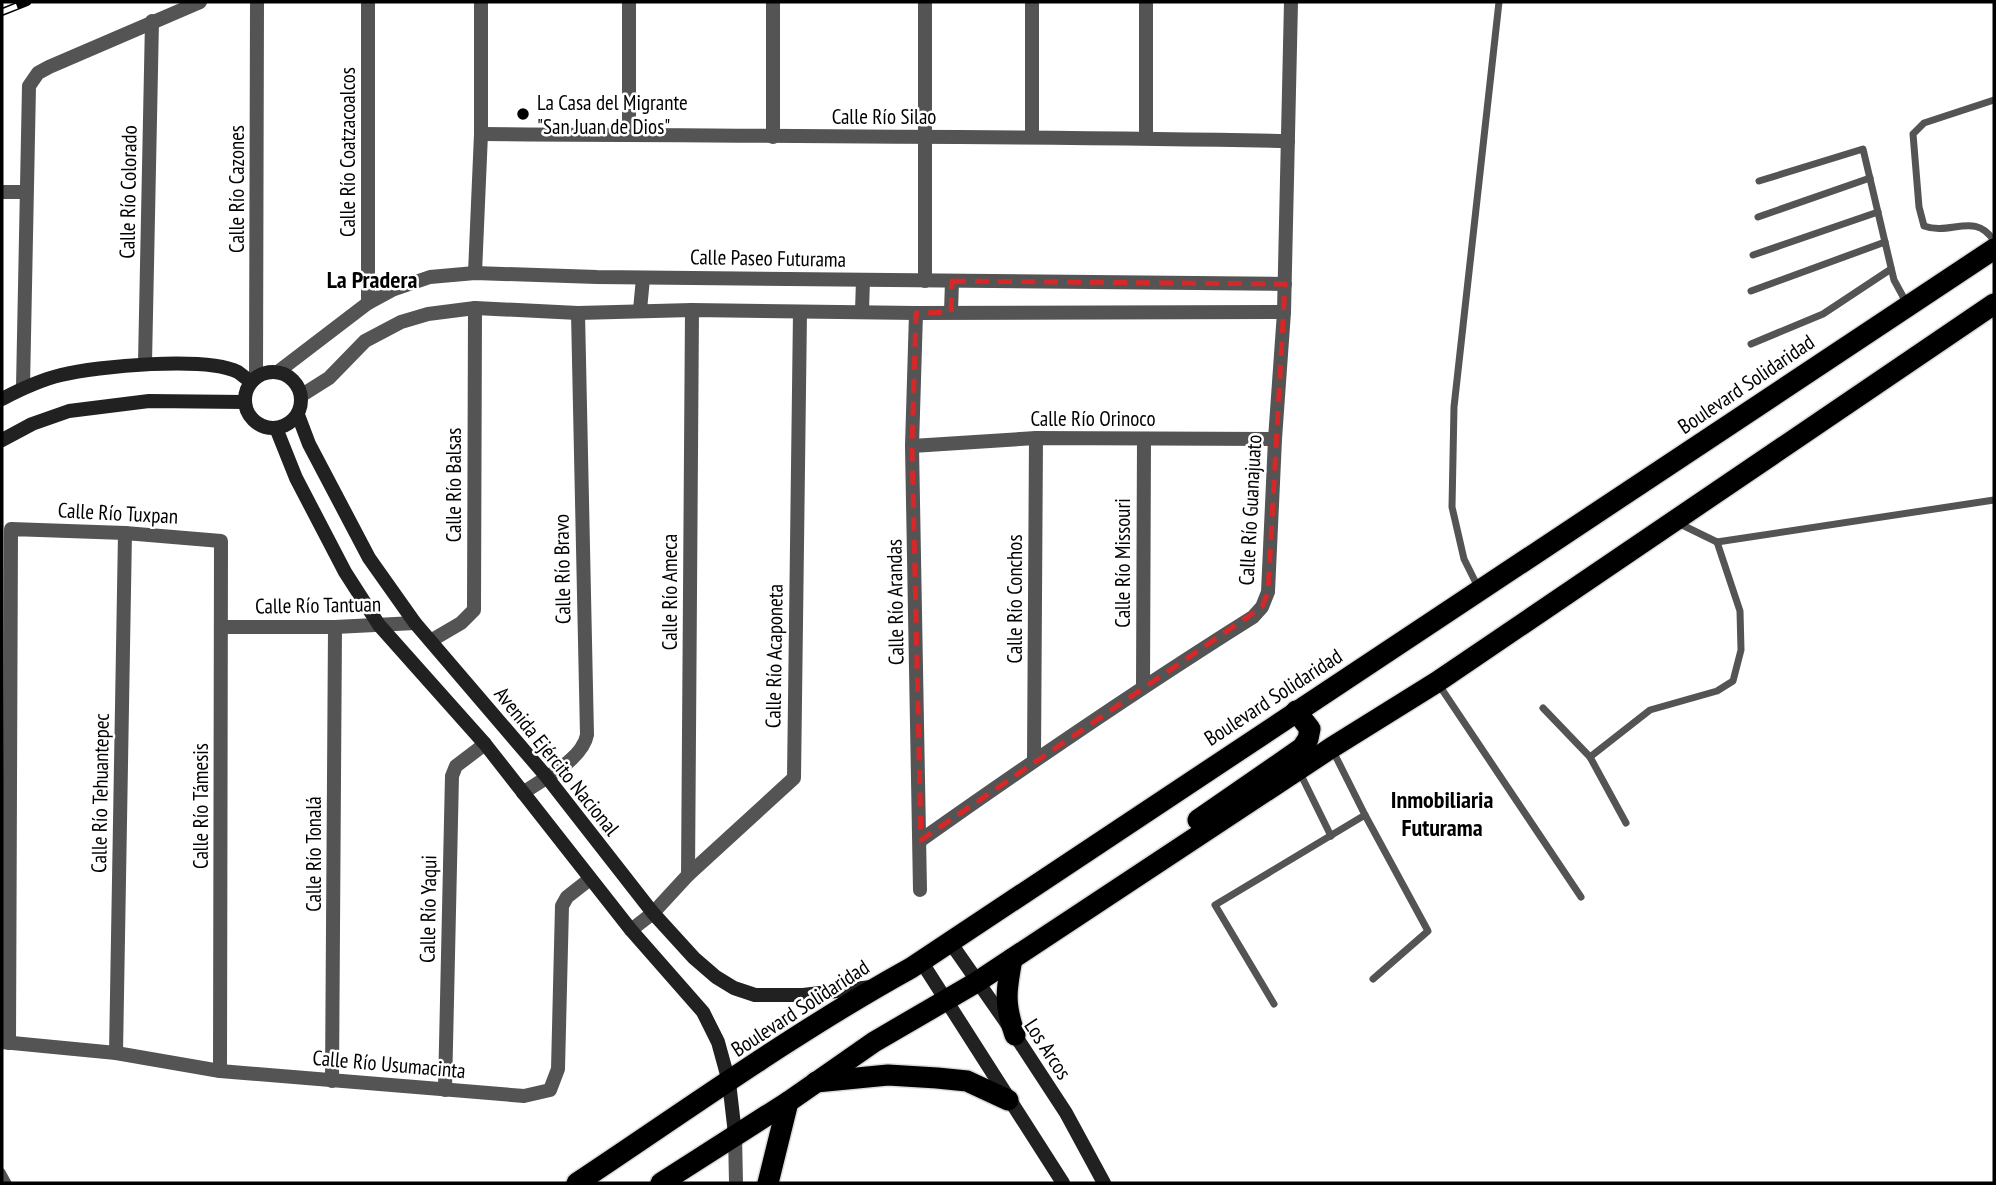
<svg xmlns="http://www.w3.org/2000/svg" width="1996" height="1185" font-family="'PT Sans Narrow',sans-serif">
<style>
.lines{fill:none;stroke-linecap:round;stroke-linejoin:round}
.highway-casing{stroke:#dbdbdb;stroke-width:24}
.lane{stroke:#545454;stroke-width:7}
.street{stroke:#545454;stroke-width:14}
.secondary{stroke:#212121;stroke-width:14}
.highway{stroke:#000;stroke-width:21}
.rail-casing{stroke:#000;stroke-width:8}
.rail{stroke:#fff;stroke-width:5;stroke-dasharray:16;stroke-linecap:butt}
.marked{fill:none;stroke:#d62828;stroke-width:5;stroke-dasharray:14 9;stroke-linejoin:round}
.poi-dot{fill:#000;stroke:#fff;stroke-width:2.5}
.labels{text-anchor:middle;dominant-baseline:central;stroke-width:5;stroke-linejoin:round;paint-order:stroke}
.poi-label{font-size:21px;fill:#000;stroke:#fff;text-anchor:start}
.street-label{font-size:21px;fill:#000;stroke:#fff}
.quarter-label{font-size:24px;font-weight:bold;fill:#000;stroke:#fff}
</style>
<rect width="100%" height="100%" fill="#fff"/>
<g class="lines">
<defs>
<g id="highway">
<polyline points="1198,820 1302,748 1308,739 1310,729 1296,711"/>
<path d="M 1012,959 C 1006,991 1004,1004 1015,1035"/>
<polyline points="816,1082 888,1075 937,1078 967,1081 1008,1100"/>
<path d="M 577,1183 C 687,1110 795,1032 911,968 L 1994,249"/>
<polyline points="661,1183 788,1102 874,1042 977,982 1331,748 1437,682 1994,304"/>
<polyline points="768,1183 788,1102"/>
</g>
</defs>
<use href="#highway" class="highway-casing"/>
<g class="lane">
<path d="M 1994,100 L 1924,123 L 1913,134 L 1919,207 L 1924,226 C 1951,236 1975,211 1994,241"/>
<polyline points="1759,181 1863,149 1894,280 1906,302"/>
<polyline points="1758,217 1870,178"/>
<polyline points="1753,255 1878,212"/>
<polyline points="1751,291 1885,242"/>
<polyline points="1751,344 1823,314 1891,269"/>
<polyline points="1678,523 1717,542 1994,500"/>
<polyline points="1478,587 1464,559 1452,507 1454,407 1499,2"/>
<polyline points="1439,685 1581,897"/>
<polyline points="1543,708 1590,757"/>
<polyline points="1300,773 1331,836"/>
<polyline points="1365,815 1428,931 1373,979"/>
<polyline points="1626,823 1590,757 1650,710 1717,691 1733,681 1741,650 1740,611 1717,542"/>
<polyline points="1274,1004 1215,905 1365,815 1332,749"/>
<polyline points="2,1172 8,1183"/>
</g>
<g class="street">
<polyline points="1146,2 1146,138"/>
<path d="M 481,134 C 750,136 1019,136 1288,141"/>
<polyline points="629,135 629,2"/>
<polyline points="1032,136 1032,2"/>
<polyline points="773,137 773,2"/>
<polyline points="2,192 26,192"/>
<polyline points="475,273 481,134 481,2"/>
<polyline points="925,281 925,2"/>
<polyline points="368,303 368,2"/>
<polyline points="640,310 643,278"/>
<polyline points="862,311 863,280"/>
<polyline points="951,312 952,281"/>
<polyline points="916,313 912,446 920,890"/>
<polyline points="145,363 152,21"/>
<polyline points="279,371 368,303 392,290 430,277 475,273 597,277 1285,284"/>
<polyline points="256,377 257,2"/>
<polyline points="23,387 29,86 38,73 49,67 200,2"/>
<polyline points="302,395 329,378 365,341 401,322 428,314 475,308 578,313 692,310 916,313 1284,312"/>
<polyline points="912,446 1036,438 1275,439"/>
<polyline points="222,627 335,627 415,623"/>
<polyline points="432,640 461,623 474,610 475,308"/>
<polyline points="1143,687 1144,439"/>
<polyline points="1034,760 1036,438"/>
<path d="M 523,793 C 544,778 582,760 587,735 L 578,313"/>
<path d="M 921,840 C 1030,763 1140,688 1253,617 L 1262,607 L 1268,592 L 1275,439 L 1284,312 L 1291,2"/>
<polyline points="688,875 692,310"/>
<polyline points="631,930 653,913 688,875 794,778 800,312"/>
<polyline points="2,1042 116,1053 220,1071 524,1096 550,1090 558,1069 562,906 567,897 590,879"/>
<polyline points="9,1043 11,529 125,533 221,541 220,1071"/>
<polyline points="116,1053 125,533"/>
<polyline points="332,1081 335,627"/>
<polyline points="445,1090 452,776 456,766 485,744"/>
<polyline points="735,1134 736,1183"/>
</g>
<g class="secondary">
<circle cx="273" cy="400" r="28"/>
<path d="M 2,399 C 21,389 40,380 61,375 C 97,366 206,356 238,372 C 242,375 247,379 251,382"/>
<polyline points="298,415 309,444 369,558 415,623 546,776 653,913 694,958 716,977 734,988 755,995 803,995 871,987"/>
<polyline points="276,428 296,478 345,572 379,625 485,744 631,930 703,1012 718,1042 729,1082 735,1134"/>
<polyline points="2,440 32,424 69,411 149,401 245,402"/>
<polyline points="950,942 1015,1035 1066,1113 1104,1183"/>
<polyline points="921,961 1063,1183"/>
</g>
<use href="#highway" class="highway"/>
<defs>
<polyline id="rail" points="2,12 27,2"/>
</defs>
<use href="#rail" class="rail-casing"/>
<use href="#rail" class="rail"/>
</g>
<path class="marked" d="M 952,281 L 1285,284 L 1268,592 L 1262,607 L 921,840 L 912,446 L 916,313 L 951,312 Z"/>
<circle class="poi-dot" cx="523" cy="114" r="7"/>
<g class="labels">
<g class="poi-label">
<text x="537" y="102">La Casa del Migrante<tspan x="537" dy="24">"San Juan de Dios"</tspan></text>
</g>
<g class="street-label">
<text x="884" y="116">Calle Río Silao</text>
<text transform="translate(347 152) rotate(-90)">Calle Río Coatzacoalcos</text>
<text transform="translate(236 189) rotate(-90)">Calle Río Cazones</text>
<text transform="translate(128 192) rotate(-89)">Calle Río Colorado</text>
<text transform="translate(768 258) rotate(1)">Calle Paseo Futurama</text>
<text transform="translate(1746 384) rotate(-34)">Boulevard Solidaridad</text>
<text x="1093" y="418">Calle Río Orinoco</text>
<text transform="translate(453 485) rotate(-90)">Calle Río Balsas</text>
<text transform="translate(1250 510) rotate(-87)">Calle Río Guanajuato</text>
<text transform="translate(118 513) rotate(3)">Calle Río Tuxpan</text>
<text transform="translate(1122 563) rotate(-90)">Calle Río Missouri</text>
<text transform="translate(562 569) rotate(-91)">Calle Río Bravo</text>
<text transform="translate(669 592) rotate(-90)">Calle Río Ameca</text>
<text transform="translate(1014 599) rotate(-90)">Calle Río Conchos</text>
<text transform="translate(895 602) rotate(-91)">Calle Río Arandas</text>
<text transform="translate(318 605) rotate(-1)">Calle Río Tantuan</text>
<text transform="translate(774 656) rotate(-89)">Calle Río Acaponeta</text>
<text transform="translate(1273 697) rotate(-33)">Boulevard Solidaridad</text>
<text transform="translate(557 761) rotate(51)">Avenida Ejército Nacional</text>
<text transform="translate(100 793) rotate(-89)">Calle Río Tehuantepec</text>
<text transform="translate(200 806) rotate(-90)">Calle Río Támesis</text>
<text transform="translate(313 854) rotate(-90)">Calle Río Tonalá</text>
<text transform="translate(428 909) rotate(-89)">Calle Río Yaqui</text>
<text transform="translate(800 1008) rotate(-33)">Boulevard Solidaridad</text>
<text transform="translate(1048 1049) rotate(57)">Los Arcos</text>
<text transform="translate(389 1064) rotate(5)">Calle Río Usumacinta</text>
</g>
<g class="quarter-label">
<text x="372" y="279">La Pradera</text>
<text x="1442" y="799">Inmobiliaria<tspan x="1442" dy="28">Futurama</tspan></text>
</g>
</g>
<rect width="1996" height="1185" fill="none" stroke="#000000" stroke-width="7"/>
</svg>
